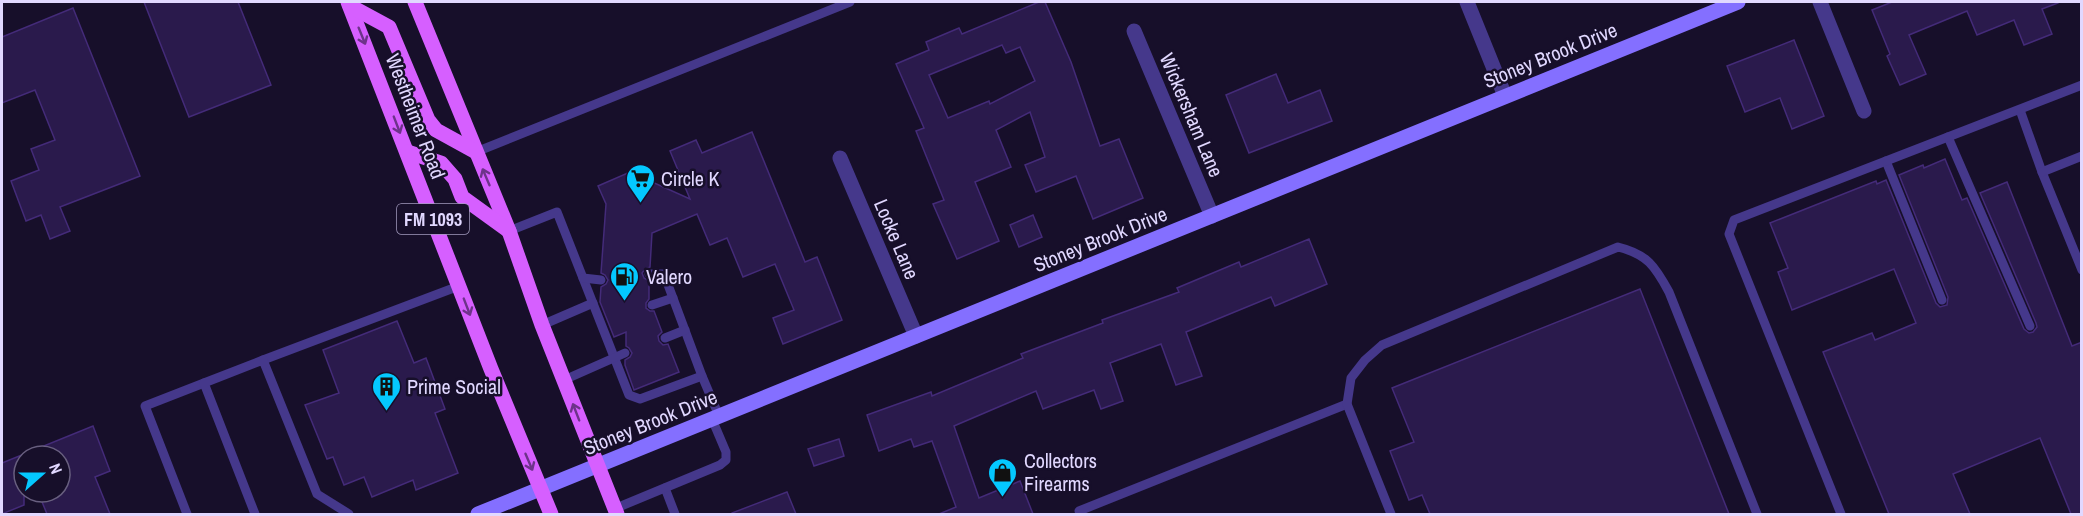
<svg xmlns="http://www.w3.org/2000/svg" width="2083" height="516" font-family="'Archivo Narrow',sans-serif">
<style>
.building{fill:#2a1a4c;stroke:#442b79;stroke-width:1.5;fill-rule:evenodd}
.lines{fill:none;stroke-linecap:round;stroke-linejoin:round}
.lane{stroke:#45388b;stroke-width:9}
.street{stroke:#45388b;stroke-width:15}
.secondary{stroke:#846fff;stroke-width:15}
.primary{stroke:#d65fff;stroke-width:15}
.oneway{stroke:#6d338a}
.labels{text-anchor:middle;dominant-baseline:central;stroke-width:5;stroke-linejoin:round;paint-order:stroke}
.shield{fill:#170f2a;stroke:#a49cbf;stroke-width:1.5}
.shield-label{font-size:18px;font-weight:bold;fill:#e1d8ff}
.street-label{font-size:20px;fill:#e1d8ff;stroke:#170f2a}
.poi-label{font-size:20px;fill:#e1d8ff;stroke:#170f2a;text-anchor:start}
</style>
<rect width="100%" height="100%" fill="#170f2a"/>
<g class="building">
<polygon points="144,2 238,2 271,85 189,117"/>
<path d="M 1039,2 L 1045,2 L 1071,62 L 1100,146 L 1119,139 L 1143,198 L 1093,219 L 1076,176 L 1036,192 L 1025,165 L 1045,157 L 1030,112 L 996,130 L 1011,167 L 975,182 L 999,241 L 957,259 L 933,204 L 944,200 L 916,131 L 924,128 L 896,64 L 929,50 L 926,42 L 959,28 L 962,34 ZM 1002,45 L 1006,53 L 1020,47 L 1035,81 L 990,104 L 989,101 L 948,118 L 929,75 Z"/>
<polygon points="1892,2 2058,2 2058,3 2042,9 2052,34 2024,45 2014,20 1977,35 1967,11 1909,35 1926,74 1900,85 1887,56 1890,54 1872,10"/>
<polygon points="73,8 140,176 60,207 70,231 50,239 41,215 26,221 11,181 39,170 31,149 55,140 35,90 2,103 2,37"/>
<polygon points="1794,40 1824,116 1792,129 1780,98 1745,112 1727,66"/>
<polygon points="1276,74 1288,103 1320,90 1332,121 1249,153 1226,95"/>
<polygon points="752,132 805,262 817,257 842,320 783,344 773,318 794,310 775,264 743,277 727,238 710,245 697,214 652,233 650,267 645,269 642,273 644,278 649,281 649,299 646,303 646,308 650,311 654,311 662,332 658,336 659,341 663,345 668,344 679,372 634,390 625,365 625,360 630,357 632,353 629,348 626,346 626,332 614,337 600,302 601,287 606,284 608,280 605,275 601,273 606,204 598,186 630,172 690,199 670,151 696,140 702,153"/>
<polygon points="1945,159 1962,200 1967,198 2024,329 2029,333 2033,332 2037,327 2036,323 1980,193 2007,182 2072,346 2082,342 2082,514 2071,514 2040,438 1953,474 1970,514 1889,514 1823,352 1872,333 1875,340 1916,323 1894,269 1792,310 1778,272 1788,268 1770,223 1876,181 1877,184 1886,180 1936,303 1940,307 1947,305 1948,297 1899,175 1923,165 1924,168"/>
<polygon points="1033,215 1042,237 1019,247 1010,225"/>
<polygon points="1309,239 1327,284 1275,306 1271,297 1186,332 1202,376 1176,385 1161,344 1110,363 1123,401 1101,409 1094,390 1043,409 1036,391 954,426 979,498 1020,481 1033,514 939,514 956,507 932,441 914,447 911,439 879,451 867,415 931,392 932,396 1023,358 1021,354 1103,323 1102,320 1179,292 1177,288 1239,262 1241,267"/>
<polygon points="1640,289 1729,514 1430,514 1422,495 1409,500 1390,451 1414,442 1392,388"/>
<polygon points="397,321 414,363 426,358 445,409 435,413 458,473 416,490 413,480 372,497 364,477 344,485 333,457 327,459 305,405 339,393 323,350"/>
<polygon points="93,426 110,471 95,477 110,514 47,514 38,492 60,492 60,456 24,456 24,505 2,514 2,463"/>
<polygon points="839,439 844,456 814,466 808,449"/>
<polygon points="787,492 796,514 732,514 732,513"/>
</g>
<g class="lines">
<g class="lane">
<polyline points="2020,110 2042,172 2082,270"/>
<polyline points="1948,137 2030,326"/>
<polyline points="476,152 850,2"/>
<polyline points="1886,161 1942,300"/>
<polyline points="2042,172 2082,156"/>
<polyline points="509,231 557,212 629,395 640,399 702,376 719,416"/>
<polyline points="649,274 664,274 702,376"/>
<polyline points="583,278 601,280"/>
<polyline points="652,305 673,298"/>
<polyline points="542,325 593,303"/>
<polyline points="665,338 685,330"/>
<polyline points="263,360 459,286"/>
<polyline points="564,380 625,353"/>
<polyline points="665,488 675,514"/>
<polyline points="614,509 720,465 726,460 726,452 712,419"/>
<polyline points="187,514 145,406 204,383"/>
<polyline points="255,514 204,383 263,360 317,494 349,514"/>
<polyline points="1081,514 1079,511 1347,404"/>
<path d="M 1391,514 L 1347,404 L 1351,378 L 1365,360 L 1382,345 L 1618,247 C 1647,254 1655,266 1669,292 L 1757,514"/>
<polyline points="1841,514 1729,234 1734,220 2082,85"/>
</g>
<g class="street">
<polyline points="1467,2 1505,96"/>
<polyline points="1820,2 1864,111"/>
<polyline points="1134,31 1212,216"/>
<polyline points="840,158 916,336"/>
</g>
<polyline class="secondary" points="478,514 1738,2"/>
<g class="primary">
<polyline points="348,2 491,369 551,514"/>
<polyline points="415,2 509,231 542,325 617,514"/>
<polyline points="350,6 389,27 428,120 436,130 476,152"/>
<polyline points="408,152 441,163 455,179 462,197 509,231"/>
</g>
</g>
<defs><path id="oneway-shaft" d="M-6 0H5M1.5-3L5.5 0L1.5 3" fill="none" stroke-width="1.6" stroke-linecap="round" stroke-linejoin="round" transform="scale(1.5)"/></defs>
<g class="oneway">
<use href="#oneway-shaft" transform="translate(362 36) rotate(68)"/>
<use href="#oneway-shaft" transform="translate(397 125) rotate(69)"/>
<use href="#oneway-shaft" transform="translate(486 177) rotate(-113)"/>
<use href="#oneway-shaft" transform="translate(467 307) rotate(69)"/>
<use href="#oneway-shaft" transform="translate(576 412) rotate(-111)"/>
<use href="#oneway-shaft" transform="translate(529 462) rotate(67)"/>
</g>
<defs>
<symbol id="supermarket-pin" viewBox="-11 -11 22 30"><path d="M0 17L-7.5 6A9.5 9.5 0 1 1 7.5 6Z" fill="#04c8ff" stroke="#170f2a"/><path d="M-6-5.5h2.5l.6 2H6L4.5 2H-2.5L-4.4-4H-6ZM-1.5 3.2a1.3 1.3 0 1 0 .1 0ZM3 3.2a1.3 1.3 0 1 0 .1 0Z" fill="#111"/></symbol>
<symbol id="fuel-pin" viewBox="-11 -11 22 30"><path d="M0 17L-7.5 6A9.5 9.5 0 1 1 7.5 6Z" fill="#04c8ff" stroke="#170f2a"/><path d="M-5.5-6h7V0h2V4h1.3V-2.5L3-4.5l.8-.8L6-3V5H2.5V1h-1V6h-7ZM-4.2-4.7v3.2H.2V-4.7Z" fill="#111"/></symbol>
<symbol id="building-pin" viewBox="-11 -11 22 30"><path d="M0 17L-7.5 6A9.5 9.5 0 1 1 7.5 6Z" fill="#04c8ff" stroke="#170f2a"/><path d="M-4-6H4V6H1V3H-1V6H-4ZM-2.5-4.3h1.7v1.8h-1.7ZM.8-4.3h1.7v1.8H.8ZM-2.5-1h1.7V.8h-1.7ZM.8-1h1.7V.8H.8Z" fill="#111"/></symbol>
<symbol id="shop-pin" viewBox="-11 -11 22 30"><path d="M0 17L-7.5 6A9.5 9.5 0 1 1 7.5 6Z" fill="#04c8ff" stroke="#170f2a"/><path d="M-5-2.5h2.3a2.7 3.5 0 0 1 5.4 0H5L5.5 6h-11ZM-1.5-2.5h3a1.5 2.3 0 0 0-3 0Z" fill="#111"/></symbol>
</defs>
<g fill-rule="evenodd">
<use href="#supermarket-pin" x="624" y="162" width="33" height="45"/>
<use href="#fuel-pin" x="608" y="260" width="33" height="45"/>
<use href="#building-pin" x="370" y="370" width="33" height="45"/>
<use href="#shop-pin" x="986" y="456" width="33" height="45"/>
</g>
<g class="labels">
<rect class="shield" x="397" y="204" width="72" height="30" rx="4.5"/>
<g class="shield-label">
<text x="433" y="219">FM 1093</text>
</g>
<g class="street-label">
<text transform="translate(1550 55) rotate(-22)">Stoney Brook Drive</text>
<text transform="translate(1192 115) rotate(67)">Wickersham Lane</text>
<text transform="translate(416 116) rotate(69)">Westheimer Road</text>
<text transform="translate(897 239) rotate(67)">Locke Lane</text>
<text transform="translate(1100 239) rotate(-22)">Stoney Brook Drive</text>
<text transform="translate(650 422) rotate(-22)">Stoney Brook Drive</text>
</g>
<g class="poi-label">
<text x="661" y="178">Circle K</text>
<text x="646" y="276">Valero</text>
<text x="407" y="386">Prime Social</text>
<text x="1024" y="460">Collectors<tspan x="1024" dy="23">Firearms</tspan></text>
</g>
</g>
<rect width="2083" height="516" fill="none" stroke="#e1d8ff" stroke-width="6"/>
<g transform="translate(42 474) rotate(69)"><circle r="28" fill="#170f2a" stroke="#685f7f" stroke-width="1.5"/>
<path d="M0-4.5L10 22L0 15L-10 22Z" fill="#04c8ff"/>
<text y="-9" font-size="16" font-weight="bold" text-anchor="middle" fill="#e1d8ff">N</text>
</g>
</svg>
